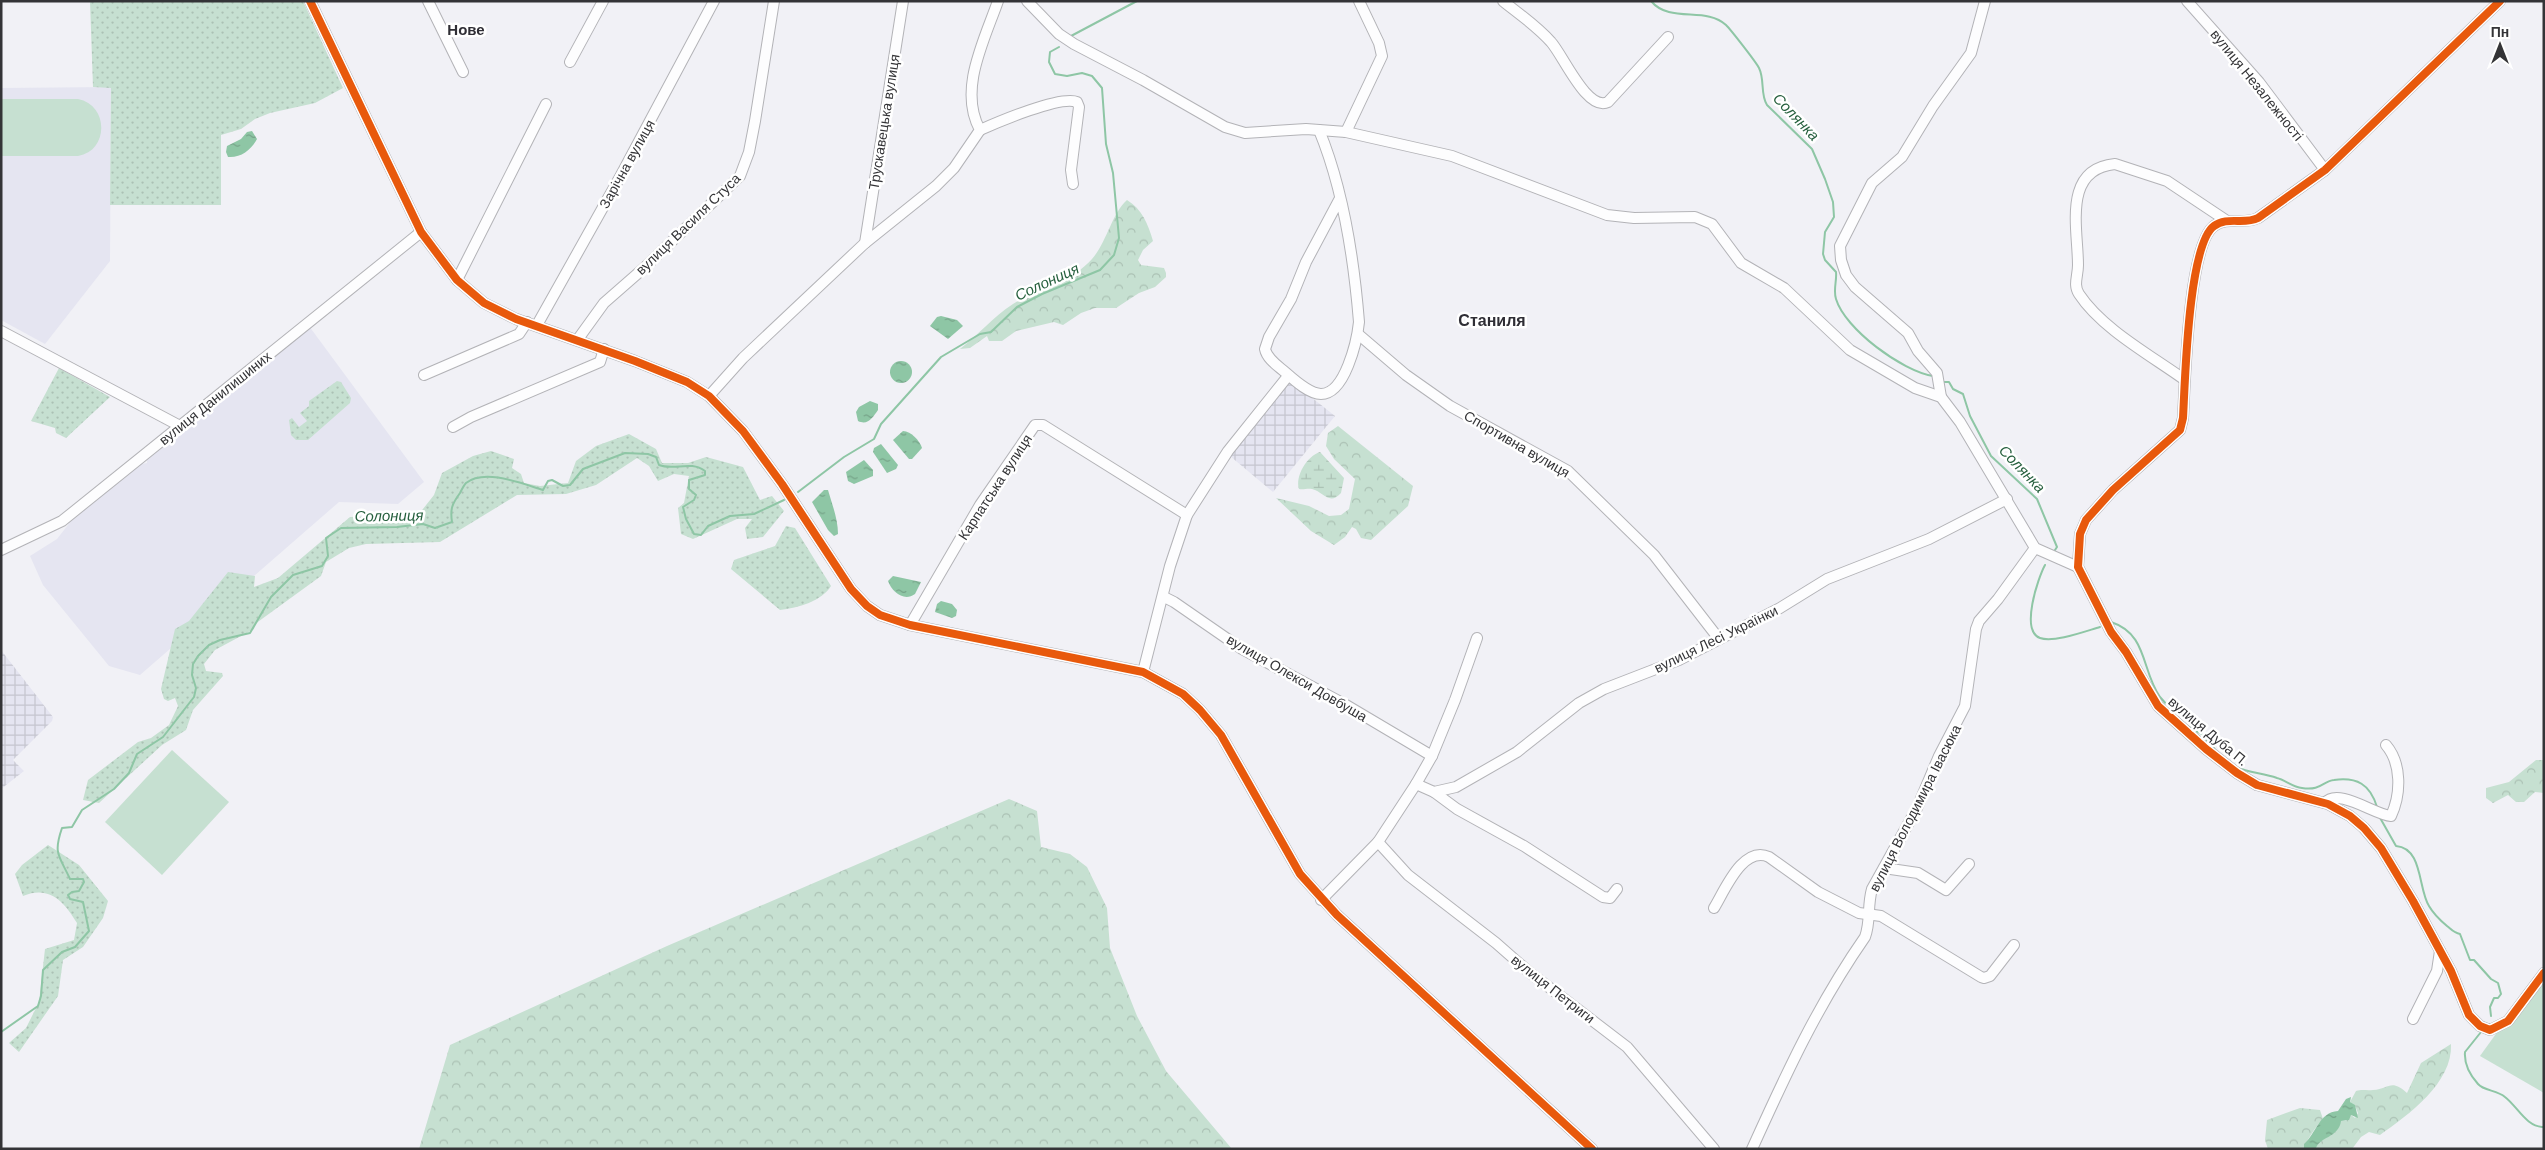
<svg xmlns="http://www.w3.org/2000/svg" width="2545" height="1150" font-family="'DM Sans',sans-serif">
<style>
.built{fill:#e5e5f1}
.industrial{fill:url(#industrial-grid)}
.grass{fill:url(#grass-dots)}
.forest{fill:url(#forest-crowns)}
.wetland{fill:url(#wetland-marsh)}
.green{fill:#c6e0d1}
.water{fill:url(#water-ripples)}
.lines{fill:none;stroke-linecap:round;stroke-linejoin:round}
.stream{stroke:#8ec6a5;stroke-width:2}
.minor-casing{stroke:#b3b3b7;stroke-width:12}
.minor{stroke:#fdfdfe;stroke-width:10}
.cycleway-casing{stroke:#fff;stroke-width:11}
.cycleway{stroke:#e8590c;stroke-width:8}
.labels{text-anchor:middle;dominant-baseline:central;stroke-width:5;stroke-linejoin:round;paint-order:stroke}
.street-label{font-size:14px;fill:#343437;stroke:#fff}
.neighbourhood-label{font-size:15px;font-weight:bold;fill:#2f2e35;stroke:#fff}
.water-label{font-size:15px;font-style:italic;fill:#255f3d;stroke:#fff}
.quarter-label{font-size:16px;font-weight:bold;fill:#2f2e35;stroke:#fff}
</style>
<defs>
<pattern id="industrial-grid" width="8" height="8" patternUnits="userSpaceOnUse" patternTransform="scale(1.25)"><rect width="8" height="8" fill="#e5e5f1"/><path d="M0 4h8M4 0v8" fill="none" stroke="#c5c5cf"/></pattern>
<pattern id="grass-dots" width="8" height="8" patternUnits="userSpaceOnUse" patternTransform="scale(1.25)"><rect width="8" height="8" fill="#c6e0d1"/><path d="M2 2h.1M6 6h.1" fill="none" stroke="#abc1b4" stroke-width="1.8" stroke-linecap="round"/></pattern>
<pattern id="forest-crowns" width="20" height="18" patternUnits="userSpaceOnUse" patternTransform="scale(1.25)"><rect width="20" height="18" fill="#c6e0d1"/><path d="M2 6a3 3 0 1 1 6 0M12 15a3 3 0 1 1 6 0" fill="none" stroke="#abc1b4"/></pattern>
<pattern id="wetland-marsh" width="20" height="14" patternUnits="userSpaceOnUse" patternTransform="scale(1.25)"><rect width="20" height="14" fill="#c6e0d1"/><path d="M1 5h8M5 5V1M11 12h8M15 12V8" fill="none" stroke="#abc1b4"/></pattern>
<pattern id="water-ripples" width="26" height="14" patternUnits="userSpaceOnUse" patternTransform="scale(1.25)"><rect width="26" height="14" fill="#8ec6a5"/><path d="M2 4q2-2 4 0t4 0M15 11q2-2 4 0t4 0" fill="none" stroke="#75a287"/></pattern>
</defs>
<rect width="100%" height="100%" fill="#f1f1f6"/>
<g class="built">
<polygon points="111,87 110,261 45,344 1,320 1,88"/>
<polygon points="309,326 424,482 398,504 339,502 140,675 109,666 43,585 30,556 57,539 71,521 142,464 147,463 147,460 216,405 214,403"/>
</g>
<g class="industrial">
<polygon points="1291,381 1335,416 1273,492 1230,456"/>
<polygon points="1,650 53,717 52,721 13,760 24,771 1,789"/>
</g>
<g class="grass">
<polygon points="90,1 303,1 343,88 315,103 270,113 255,119 241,129 221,135 221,205 110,205 111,88 93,87"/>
<polygon points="59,368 110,397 66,438 56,433 55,428 31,421"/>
<polygon points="337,381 341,382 351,398 350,403 308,440 296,440 291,435 289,420 292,418 299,427 307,421 300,413 309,406 309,401"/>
<polygon points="629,434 656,449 662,463 688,463 706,457 743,467 760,500 772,496 784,511 763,537 747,539 745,528 752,519 737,519 693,539 681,534 678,508 684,503 689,476 674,474 658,481 649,466 637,458 596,485 566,494 517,495 440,542 366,544 349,548 326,562 321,576 255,624 254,629 215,650 204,664 206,671 222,673 223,676 193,710 186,730 162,745 99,803 83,800 88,780 138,742 151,738 169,725 178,706 175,698 168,701 164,699 161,689 175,629 189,621 228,572 255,576 254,587 278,578 350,517 419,514 434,495 442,473 473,456 491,451 514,459 512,468 521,474 524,483 540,486 568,483 576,461 596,446"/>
<path d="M 786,526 L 795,528 L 831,586 C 822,601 798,608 780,610 L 731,569 L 734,560 L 775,546 Z"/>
<path d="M 48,845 L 79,865 L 108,901 L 103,918 L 83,947 L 63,960 L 58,996 L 19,1052 L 9,1043 L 26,1028 L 39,1002 L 45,949 L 74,940 L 77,923 C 64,902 50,885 23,896 L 15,874 L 22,865 Z"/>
</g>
<g class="forest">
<path d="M 1127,200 C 1142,209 1148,224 1153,241 L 1143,250 L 1138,260 L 1141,265 L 1164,268 L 1166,273 L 1166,277 L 1155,287 L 1139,293 L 1116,308 L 1095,308 L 1081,313 L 1063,325 L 1054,322 L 1016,331 L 1002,341 L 989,341 L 987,336 L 970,348 L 960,349 C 978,335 993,317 1013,304 C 1037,289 1073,281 1092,259 C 1107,242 1112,213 1127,200 Z"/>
<polygon points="1338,426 1413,486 1408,506 1371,540 1361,538 1356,529 1352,527 1345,537 1334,545 1311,531 1276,498 1309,506 1329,516 1341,515 1349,509 1355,479 1334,459 1326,446 1328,433"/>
<polygon points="2536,760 2544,760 2544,793 2535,792 2524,802 2516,802 2508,795 2493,803 2486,798 2486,788 2509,782"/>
<polygon points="1009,799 1037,811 1041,847 1070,854 1087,867 1107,908 1110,948 1137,1016 1166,1071 1232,1149 419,1149 450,1045 667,946"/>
<path d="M 2451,1044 C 2453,1083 2408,1115 2380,1135 L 2369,1132 L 2361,1137 L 2352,1149 L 2316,1149 C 2318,1136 2337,1139 2340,1121 L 2346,1121 L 2351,1115 L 2355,1118 L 2358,1113 L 2355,1106 L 2350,1102 L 2356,1091 C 2363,1089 2366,1091 2373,1090 C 2389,1089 2391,1078 2407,1093 L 2421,1063 Z"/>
<path d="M 2300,1108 L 2320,1110 L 2323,1119 C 2318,1123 2304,1144 2304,1149 L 2268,1149 L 2265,1140 L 2267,1120 Z"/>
</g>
<path class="wetland" d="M 1320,452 L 1344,478 L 1341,493 C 1329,506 1324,492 1312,489 C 1307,488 1304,490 1299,489 C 1295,476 1307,456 1320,452 Z"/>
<g class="green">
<path d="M 1,99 L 78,99 C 109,105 109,151 78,156 L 1,156 Z"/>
<polygon points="172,750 229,802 162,875 105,822"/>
<polygon points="2544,967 2544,1093 2480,1056"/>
</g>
<g class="water">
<path d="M 252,131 L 257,139 C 251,150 241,158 228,157 L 226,152 L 227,146 L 241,139 L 247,132 Z"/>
<polygon points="941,316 957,320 963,326 948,339 930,326 937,317"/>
<circle cx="901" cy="372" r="11"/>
<path d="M 870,401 L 878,404 L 878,410 C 873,417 868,426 858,421 L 856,412 L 859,407 Z"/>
<path d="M 903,431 C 911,431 920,441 922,448 L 912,459 L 909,459 L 893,440 Z"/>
<polygon points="881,444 898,465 896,469 887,473 873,452 874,448"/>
<polygon points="864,460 873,470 873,476 854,484 848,481 846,472"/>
<path d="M 824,490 L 828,490 C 832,504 838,519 838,534 L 834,536 L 828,530 L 812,502 Z"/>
<path d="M 893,576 L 921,582 L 915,594 C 904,602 892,592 888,581 Z"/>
<polygon points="941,601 952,604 957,610 956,616 952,618 935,612 937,604"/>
<path d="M 2351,1097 L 2350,1102 L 2355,1105 L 2358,1118 L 2351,1115 L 2349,1120 L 2341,1121 C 2339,1138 2318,1137 2316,1149 L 2304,1149 L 2304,1144 C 2316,1134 2319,1112 2338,1111 L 2346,1099 Z"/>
</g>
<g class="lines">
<g class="stream">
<path d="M 1651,1 C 1670,24 1706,6 1726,25 C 1731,30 1756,62 1759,68 C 1765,80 1760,94 1767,105 L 1812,149 L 1825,179 L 1833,202 L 1834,217 L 1825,232 L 1823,254 L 1825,260 L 1836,272 C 1837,281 1833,290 1836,299 C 1845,329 1902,371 1933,376"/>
<polyline points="1071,36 1137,1"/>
<polyline points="1944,382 1949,382 1953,389 1963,394 1970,416 1991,456 2037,499 2057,547 2053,553"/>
<polyline points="798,492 844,457 874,439 881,424 941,357 980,334 991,332 1017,307 1042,294 1100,270 1114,255 1119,238 1113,173 1106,144 1102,88 1092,76 1082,73 1067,76 1055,74 1049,62 1050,52 1059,47"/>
<path d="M 2045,565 C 2038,578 2020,631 2040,638 C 2054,643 2086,631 2100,627"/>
<path d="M 2111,622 C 2148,634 2141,670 2160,697 C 2166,704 2173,711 2178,718"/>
<polyline points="2187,726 2202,734 2217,752"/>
<path d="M 2236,767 C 2249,773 2263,773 2277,778 C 2285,780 2293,787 2302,788 C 2321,791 2323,781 2334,780 C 2357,777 2370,784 2377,807"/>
<path d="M 2379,816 L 2396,846 C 2423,848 2418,889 2429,906 C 2433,913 2441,921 2447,926 C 2452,930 2454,933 2460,934 L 2470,960 L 2474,960 L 2491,979 L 2498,983 L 2501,994 L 2498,998 L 2494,998 L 2490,1007 L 2491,1016"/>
<path d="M 1,1032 L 38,1006 L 41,996 L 43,970 L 62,952 L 75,947 L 89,931 L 83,902 L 70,899 L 68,895 L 72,892 L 79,891 L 84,882 L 83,879 L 70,879 C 59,855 53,854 62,828 L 72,827 L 82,810 L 114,789 L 129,773 L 137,754 L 163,737 L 194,697 L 196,688 L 192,675 L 193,664 L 198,656 L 209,645 L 220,640 L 250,633 L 271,597 L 293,575 L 322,566 L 328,556 L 326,538 L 341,528 L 397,527 L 423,524 L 435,528 L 452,522 C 450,509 452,504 460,493 C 461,491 464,485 466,483 C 485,468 523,484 543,490 L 548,481 L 552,480 L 563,486 L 570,485 L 583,469 L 625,453 L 648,454 L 656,457 L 659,465 C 675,471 690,460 705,471 L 705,475 L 689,480 L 689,489 L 696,495 L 694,500 L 683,507 L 686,519 L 694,534 L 701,535 L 708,526 L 730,516 L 754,514 L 784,500"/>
<path d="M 2481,1032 L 2465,1052 C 2464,1064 2470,1075 2478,1084 C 2484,1091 2497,1090 2505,1097 C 2518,1107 2526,1127 2544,1127"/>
</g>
<defs>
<g id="minor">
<polyline points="310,1 421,232 457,280 484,303 516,319 635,361 687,382 709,396 743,431 782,484 851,589 867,606 880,615 910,625 1143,672 1183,694 1200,710 1221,735 1300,874 1337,915 1592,1149"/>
<polyline points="428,1 463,72"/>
<polyline points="1027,1 1059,34 1074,44 1143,80 1225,127 1245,133 1306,129 1346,132 1452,156 1607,215 1634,218 1695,217 1712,224 1741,263 1784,288 1850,350 1915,388 1941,397 1960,422 2035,548 2078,567"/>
<path d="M 1503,1 C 1519,14 1537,26 1551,42 C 1563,55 1587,112 1608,102 L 1668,37"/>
<polyline points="2187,1 2259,82 2325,170"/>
<path d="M 2500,1 L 2325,170 L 2258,218 C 2244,225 2227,216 2214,226 C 2188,245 2185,384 2183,418 L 2180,430 L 2113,490 L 2086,520 L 2080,534 L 2078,567 L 2111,632 L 2126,652 L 2158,706 L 2206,749 L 2237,773 L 2257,785 L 2328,804 L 2350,816 L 2364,828 L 2381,848 L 2413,901 L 2451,971 L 2469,1015 L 2480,1026 L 2490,1030 L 2508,1021 L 2544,973"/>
<polyline points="570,62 603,1"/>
<path d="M 980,130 C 998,122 1061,95 1077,102 L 1079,107 L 1071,170 L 1073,184"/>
<path d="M 1319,130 C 1343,188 1354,260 1359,322 C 1357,341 1345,394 1321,394 C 1309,394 1294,380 1285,372 C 1278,366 1267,359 1265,349 L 1269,337 L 1291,299 L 1306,262 L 1339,200"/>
<polyline points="1346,132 1382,56 1379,43 1359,1"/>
<path d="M 865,243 L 936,186 L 954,168 L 980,130 C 958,90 984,41 998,1"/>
<polyline points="457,280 546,104"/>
<polyline points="537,325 620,177 714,1"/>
<polyline points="1,331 180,426"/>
<polyline points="1358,334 1406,375 1450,406 1568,471 1654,555 1719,639"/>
<polyline points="578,339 604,303 644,268 740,176 749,152 755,121 774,1"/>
<polyline points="424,375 519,334 527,322"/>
<path d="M 2185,380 C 2152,356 2102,329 2079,294 C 2073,285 2078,276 2078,265 C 2078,229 2062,169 2115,164 L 2167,181 L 2227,221"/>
<polyline points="709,396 743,358 865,243 903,1"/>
<polyline points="1941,397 1937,373 1918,351 1908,333 1855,287 1846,275 1841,260 1840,246 1872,183 1902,157 1933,106 1971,53 1985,1"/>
<polyline points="453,427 471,417 600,362 604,349"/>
<polyline points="1,550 62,521 421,232"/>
<polyline points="1164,597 1174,602 1242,649 1346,705 1432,756"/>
<polyline points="910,625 980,505 1035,425 1043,425 1187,515"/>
<polyline points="1143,672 1170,566 1187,515 1228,451 1288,376"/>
<polyline points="1416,784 1434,792 1456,787 1517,752 1579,703 1604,689 1679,660 1780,608 1827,579 1929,539 2007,499"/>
<polyline points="1434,792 1457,809 1524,846 1603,897 1610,898 1617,889"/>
<path d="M 2325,803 C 2338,787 2375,815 2391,816 C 2401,794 2402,764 2386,745"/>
<polyline points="1378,842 1408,875 1496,943 1529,972 1627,1047 1714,1149"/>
<polyline points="1884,868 1918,873 1946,890 1969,864"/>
<polyline points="1321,900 1378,842 1416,784 1432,756 1455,700 1477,638"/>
<path d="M 1714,908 C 1725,890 1743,845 1769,857 L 1818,892 L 1859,913 L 1881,916 L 1981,977 L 1984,978 L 1990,976 L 2014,945"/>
<polyline points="2413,1019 2437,971 2440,951"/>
<path d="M 1752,1149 C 1786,1074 1817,1006 1865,937 C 1871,921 1867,906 1872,889 L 1917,808 L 1939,756 L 1965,706 L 1976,629 L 1979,621 L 1998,599 L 2035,548"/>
</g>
</defs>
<use href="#minor" class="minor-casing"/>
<use href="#minor" class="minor"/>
<defs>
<g id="cycleway">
<polyline points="310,1 421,232 457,280 484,303 516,319 635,361 687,382 709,396 743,431 782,484 851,589 867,606 880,615 910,625 1143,672 1183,694 1200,710 1221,735 1300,874 1337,915 1592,1149"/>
<path d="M 2500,1 L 2325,170 L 2258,218 C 2244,225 2227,216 2214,226 C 2188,245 2185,384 2183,418 L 2180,430 L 2113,490 L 2086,520 L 2080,534 L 2078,567 L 2111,632 L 2126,652 L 2158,706 L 2206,749 L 2237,773 L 2257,785 L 2328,804 L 2350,816 L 2364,828 L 2381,848 L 2413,901 L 2451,971 L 2469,1015 L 2480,1026 L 2490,1030 L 2508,1021 L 2544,973"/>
</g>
</defs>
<use href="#cycleway" class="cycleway-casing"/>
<use href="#cycleway" class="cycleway"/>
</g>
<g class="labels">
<g class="street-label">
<text transform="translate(2257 85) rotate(51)">вулиця Незалежності</text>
<text transform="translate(884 122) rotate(-81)">Трускавецька вулиця</text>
<text transform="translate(627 164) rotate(-61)">Зарічна вулиця</text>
<text transform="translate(688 224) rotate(-44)">вулиця Василя Стуса</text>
<text transform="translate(215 398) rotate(-39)">вулиця Данилишиних</text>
<text transform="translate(1517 444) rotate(30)">Спортивна вулиця</text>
<text transform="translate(995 487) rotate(-57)">Карпатська вулиця</text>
<text transform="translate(1716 639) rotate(-26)">вулиця Лесі Українки</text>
<text transform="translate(1297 678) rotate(30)">вулиця Олекси Довбуша</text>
<text transform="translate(2208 731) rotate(40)">вулиця Дуба П.</text>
<text transform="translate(1915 808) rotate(-63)">вулиця Володимира Івасюка</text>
<text transform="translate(1553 989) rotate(38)">вулиця Петриги</text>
</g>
<g class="neighbourhood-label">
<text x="466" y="30">Нове</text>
</g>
<g class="water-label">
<text transform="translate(1796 117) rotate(46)">Солянка</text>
<text transform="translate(1047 282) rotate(-25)">Солониця</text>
<text transform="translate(2022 469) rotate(46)">Солянка</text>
<text transform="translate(389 516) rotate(-1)">Солониця</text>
</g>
<g class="quarter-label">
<text x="1492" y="320">Станиля</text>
</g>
</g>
<rect width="2545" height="1150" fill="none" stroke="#343437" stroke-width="5"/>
<g transform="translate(2500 45)" stroke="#ffffff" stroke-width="4" paint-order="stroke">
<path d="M0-4L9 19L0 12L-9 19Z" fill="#343437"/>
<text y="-8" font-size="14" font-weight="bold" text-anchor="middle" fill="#343437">Пн</text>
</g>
</svg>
